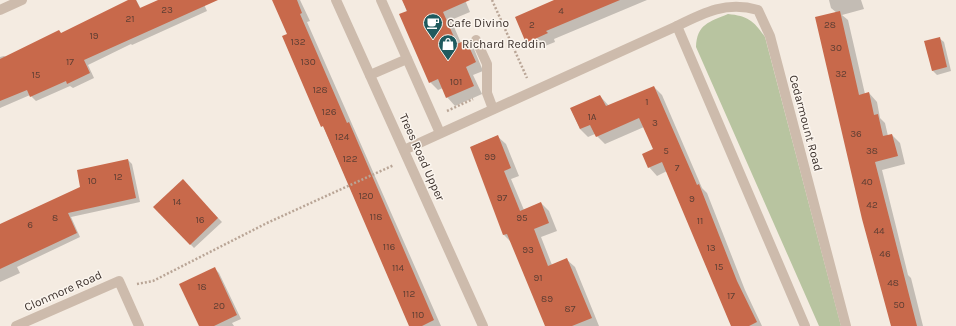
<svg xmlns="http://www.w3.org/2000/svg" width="956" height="326" font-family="Karla,sans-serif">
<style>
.green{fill:#b8c4a0}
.shadow{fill:#0003}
.building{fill:#c8694b}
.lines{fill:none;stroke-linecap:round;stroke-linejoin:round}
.path{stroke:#b9a596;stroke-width:2.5;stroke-dasharray:2 2;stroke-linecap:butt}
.minor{stroke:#cdbbac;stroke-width:10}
.labels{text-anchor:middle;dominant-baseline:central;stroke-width:3;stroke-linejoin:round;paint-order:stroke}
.number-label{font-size:10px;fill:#5e3e33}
.poi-label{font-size:12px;fill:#3b302b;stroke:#fbf5ee;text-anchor:start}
.street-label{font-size:12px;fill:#3b302b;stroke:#fbf5ee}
</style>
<rect width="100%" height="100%" fill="#f4ebe1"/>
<path class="green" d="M 728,14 C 748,16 754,21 765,37 L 841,326 L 819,326 L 696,47 C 697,24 709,22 728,14 Z"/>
<g class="shadow">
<polygon points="131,0 136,0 141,9 160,0 202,0 207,11 132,45 131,44 88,65 94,78 73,88 70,86 36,101 30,95 0,108 0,57 4,56 6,57 62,34"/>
<polygon points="273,0 300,0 310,21 307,22 441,326 411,326 284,37 288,35"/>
<polygon points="403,0 465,0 470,12 451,20 461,43 466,41 474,49 483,71 473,75 482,94 455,106 447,97 443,88 438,90 430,82"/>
<polygon points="558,0 647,0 554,39 555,42 535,50 527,42"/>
<polygon points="829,0 861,0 864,9 842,15 848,20 865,94 869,93 877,102 880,118 885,123 888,136 892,135 900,143 905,164 882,170 908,275 911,278 923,326 896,326 837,13 831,8"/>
<polygon points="939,38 944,42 951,71 937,75 933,71 925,42"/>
<polygon points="654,87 662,95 702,188 707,193 745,290 762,326 732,326 667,171 657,176 649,167 654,150 644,127 605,144 595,134 588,137 580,129 571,109 600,96 609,106"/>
<polygon points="497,136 506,144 519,176 511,179 524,210 541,203 549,211 557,231 541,237 552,265 566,259 575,267 599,326 546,326 512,243 504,235 471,147"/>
<polygon points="128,160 132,164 140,202 71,217 80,237 17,267 20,273 0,282 0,234"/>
<polygon points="182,181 222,222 194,248 155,207"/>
<polygon points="215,269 219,273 241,319 232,323 234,326 199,326"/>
</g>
<g class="building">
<polygon points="128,0 136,0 140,8 158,0 218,0 84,60 90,73 67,84 66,81 30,97 27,90 0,101 0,59 59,30 61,33"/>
<polygon points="272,0 297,0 302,13 300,14 347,123 349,122 434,320 422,326 409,326 323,126 321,127 282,36 287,34"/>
<polygon points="402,0 470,0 443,12 457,44 466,40 476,62 466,67 474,86 446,98 438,79 429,83 399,14 407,11"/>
<polygon points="554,0 620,0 546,31 548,33 526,43 515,17"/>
<polygon points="840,11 859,95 869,92 874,115 878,114 883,136 892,134 898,156 875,162 917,326 891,326 862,219 815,17"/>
<polygon points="940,37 947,67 932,71 924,41"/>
<polygon points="654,86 697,185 699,184 737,281 757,322 749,326 731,326 662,162 648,168 642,154 653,149 639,118 596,137 590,125 580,129 570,108 600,95 606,106"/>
<polygon points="498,135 511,168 504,171 520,211 541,202 549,223 534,229 548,266 567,258 592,318 572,326 545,326 507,234 503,235 470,147"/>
<polygon points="128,159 136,198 68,213 77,233 0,269 0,224 80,187 77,170"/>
<polygon points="183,179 218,218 190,245 153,207"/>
<polygon points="215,267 237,315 214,326 199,326 179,284"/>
</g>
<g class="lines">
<g class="path">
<polyline points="492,0 527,78"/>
<polyline points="447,111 473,99"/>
<polyline points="137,284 153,281 267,223 394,165"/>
</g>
<g class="minor">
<polyline points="336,0 483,326"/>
<polyline points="381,0 440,133"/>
<polyline points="0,10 22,0"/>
<path d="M 677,26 C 705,12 727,1 758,10 L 770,36 L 846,326"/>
<polyline points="476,40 487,64 487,93 493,109"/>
<polyline points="370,75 407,59"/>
<polyline points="404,150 677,26 805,326"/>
<polyline points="16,326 119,281 139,326"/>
</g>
</g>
<defs>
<symbol id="cafe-pin" viewBox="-11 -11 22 30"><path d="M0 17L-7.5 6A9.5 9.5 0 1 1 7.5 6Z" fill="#1f5a5e" stroke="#fbf5ee"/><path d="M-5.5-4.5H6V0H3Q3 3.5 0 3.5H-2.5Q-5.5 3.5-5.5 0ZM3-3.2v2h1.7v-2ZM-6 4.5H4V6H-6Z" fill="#fff"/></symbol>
<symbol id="shop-pin" viewBox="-11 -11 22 30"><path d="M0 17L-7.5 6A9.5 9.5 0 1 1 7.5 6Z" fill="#1f5a5e" stroke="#fbf5ee"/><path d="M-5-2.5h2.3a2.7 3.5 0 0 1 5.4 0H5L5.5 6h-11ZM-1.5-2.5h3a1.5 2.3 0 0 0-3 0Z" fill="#fff"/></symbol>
</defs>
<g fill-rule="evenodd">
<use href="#cafe-pin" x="422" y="12" width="22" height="30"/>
<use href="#shop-pin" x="437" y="33" width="22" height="30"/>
</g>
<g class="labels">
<g class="number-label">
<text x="167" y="10">23</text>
<text x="561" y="11">4</text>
<text x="130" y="19">21</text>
<text x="532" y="25">2</text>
<text x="830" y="25">28</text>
<text x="94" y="36">19</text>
<text x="298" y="42">132</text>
<text x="836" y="48">30</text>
<text x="70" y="62">17</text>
<text x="308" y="62">130</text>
<text x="841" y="74">32</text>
<text x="36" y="75">15</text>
<text x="456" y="82">101</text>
<text x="320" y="90">128</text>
<text x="647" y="102">1</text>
<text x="329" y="112">126</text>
<text x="592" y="117">1A</text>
<text x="655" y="123">3</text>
<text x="856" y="134">36</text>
<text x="342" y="137">124</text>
<text x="666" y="151">5</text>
<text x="872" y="151">38</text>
<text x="490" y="157">99</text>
<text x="350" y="159">122</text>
<text x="677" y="168">7</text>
<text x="118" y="177">12</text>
<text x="92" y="181">10</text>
<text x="867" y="182">40</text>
<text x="366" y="196">120</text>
<text x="502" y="198">97</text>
<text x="692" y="199">9</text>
<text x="177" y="202">14</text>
<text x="872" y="205">42</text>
<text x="376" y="217">118</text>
<text x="55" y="218">8</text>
<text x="522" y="218">95</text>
<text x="200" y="220">16</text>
<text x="700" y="221">11</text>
<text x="30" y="225">6</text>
<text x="879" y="231">44</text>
<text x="389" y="247">116</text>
<text x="711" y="248">13</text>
<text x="528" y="250">93</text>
<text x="885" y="254">46</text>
<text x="719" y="267">15</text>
<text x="398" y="268">114</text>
<text x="538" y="278">91</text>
<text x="893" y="283">48</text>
<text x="202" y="287">18</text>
<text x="409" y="294">112</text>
<text x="731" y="296">17</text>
<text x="547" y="299">89</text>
<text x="899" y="305">50</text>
<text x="219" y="306">20</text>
<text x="570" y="309">87</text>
<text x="418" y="315">110</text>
</g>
<g class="poi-label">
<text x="447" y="23">Cafe Divino</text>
<text x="462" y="44">Richard Reddin</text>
</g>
<g class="street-label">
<text transform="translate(806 123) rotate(75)">Cedarmount Road</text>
<text transform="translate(422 157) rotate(66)">Trees Road Upper</text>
<text transform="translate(63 291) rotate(-24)">Clonmore Road</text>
</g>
</g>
</svg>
